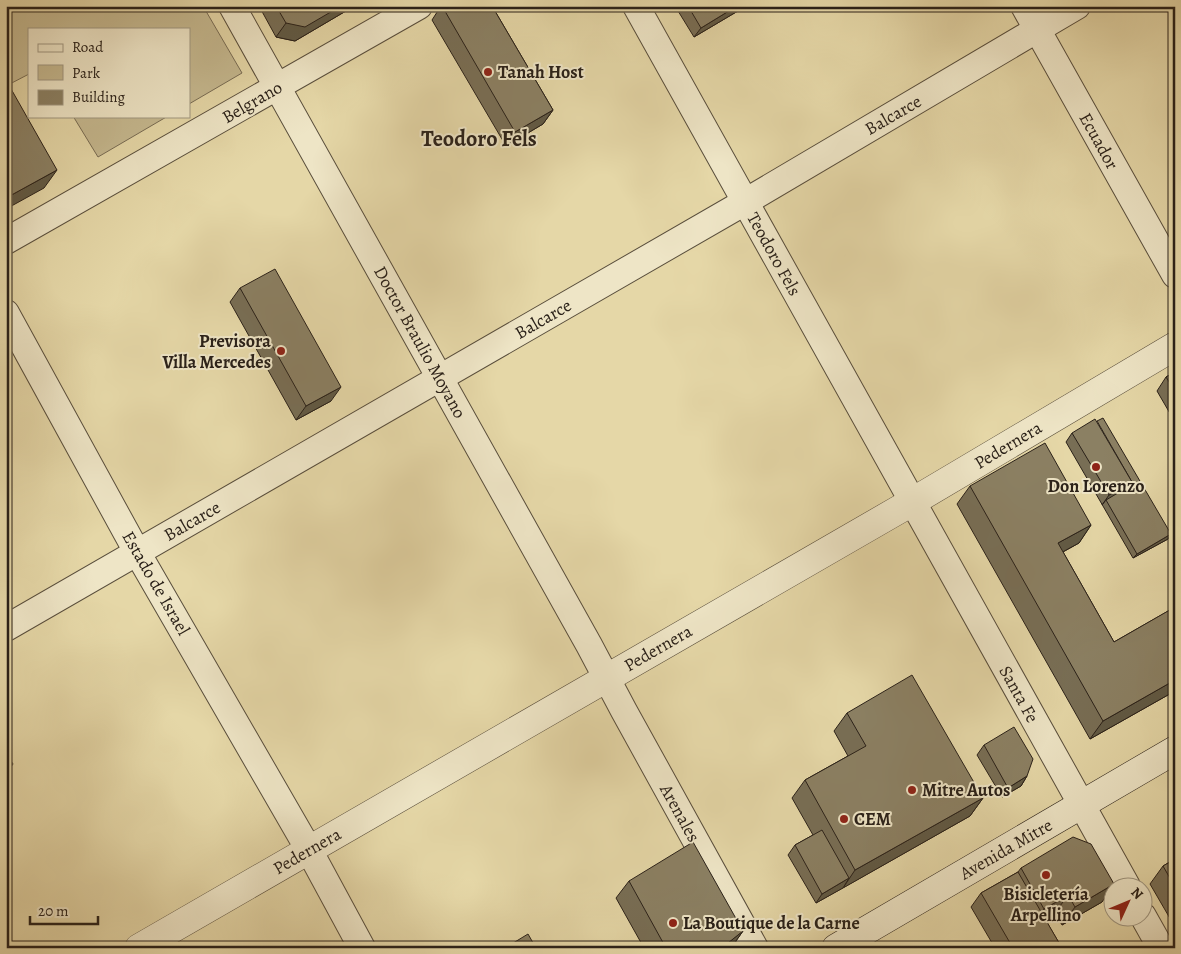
<svg xmlns="http://www.w3.org/2000/svg" width="1181" height="954" font-family="Alegreya,serif">
<style>
.green{fill:#c5b88f;stroke:#786c54}
.lines{fill:none;stroke-linecap:round;stroke-linejoin:round}
.minor-casing{stroke:#594e3c;stroke-width:28}
.tertiary-casing{stroke:#594e3c;stroke-width:29}
.secondary-casing{stroke:#2a2119;stroke-width:29}
.minor{stroke:#eee5c6;stroke-width:26}
.tertiary{stroke:#eee5c6;stroke-width:28}
.secondary{stroke:#eee5c6;stroke-width:28}
.wall{fill:#786e55;stroke:#2a2119}
.shaded-wall{fill:#615a45;stroke:#2a2119}
.building{fill:#8b8063;stroke:#2a2119}
.poi-dot{fill:#8f2418;stroke:#eee5c6;stroke-width:2}
.labels{text-anchor:middle;dominant-baseline:central;stroke-width:4;stroke-linejoin:round;paint-order:stroke}
.poi-label{font-size:18px;font-weight:bold;fill:#2a2119;stroke:#eee5c6;text-anchor:start}
.street-label{font-size:18px;fill:#2a2119;stroke:#eee5c6}
.district-label{font-size:22px;font-weight:bold;fill:#2a2119;stroke:#eee5c6}
</style>
<rect width="100%" height="100%" fill="#e5d7a7"/>
<filter id="stains"><feTurbulence type="fractalNoise" baseFrequency=".004" numOctaves="4"/><feColorMatrix values="0 0 0 0 .2 0 0 0 0 .09 0 0 0 0 .02 0 0 0 .5 -.17"/></filter>
<radialGradient id="worn" r=".72"><stop offset=".6" stop-color="#630" stop-opacity="0"/><stop offset="1" stop-color="#630" stop-opacity=".3"/></radialGradient>
<g class="green">
<polygon points="6,6 203,6 242,73 189,104 189,29 29,29 29,74 6,86"/>
<polygon points="73,116 168,116 98,157"/>
</g>
<g class="lines">
<defs>
<g id="minor">
<polyline points="232,6 589,645 624,711 755,948"/>
<polyline points="636,6 1127,886"/>
<polyline points="1024,6 1175,275"/>
<polyline points="6,241 419,6"/>
<polyline points="6,313 137,552 309,850 362,948"/>
<polyline points="6,628 745,202 1077,6"/>
<polyline points="1143,916 1161,948"/>
</g>
<polyline id="tertiary" points="139,948 912,502 1175,346"/>
<polyline id="secondary" points="836,948 1175,750"/>
</defs>
<use href="#minor" class="minor-casing"/>
<use href="#tertiary" class="tertiary-casing"/>
<use href="#secondary" class="secondary-casing"/>
<use href="#minor" class="minor"/>
<use href="#tertiary" class="tertiary"/>
<use href="#secondary" class="secondary"/>
</g>
<g class="wall">
<polygon points="259,6 353,6 351,8 295,41 276,37"/>
<polygon points="441,6 492,6 553,110 543,124 506,146 432,20"/>
<polygon points="666,6 675,6 668,10"/>
<polygon points="675,6 744,6 743,8 694,37"/>
<polygon points="240,288 331,401 296,420 230,302"/>
<polygon points="1175,372 1175,422 1157,391 1166,377"/>
<polygon points="1072,433 1171,534 1168,539 1133,558 1066,442"/>
<polygon points="970,486 1091,525 1079,543 1063,552 1114,642 1170,610 1175,603 1175,691 1090,739 957,504"/>
<polygon points="847,713 983,798 970,816 816,903 788,855 795,845 813,835 792,798 805,780 848,756 834,731"/>
<polygon points="984,745 1027,776 1021,786 1002,797 977,755"/>
<polygon points="1175,859 1175,927 1150,884 1163,866"/>
<polygon points="1021,868 1114,884 1102,902 1062,925 1055,913 1045,919 1062,948 995,948 971,907 981,893 1018,872"/>
<polygon points="629,881 743,931 731,948 644,948 616,898"/>
</g>
<g class="shaded-wall">
<polygon points="341,6 353,6 351,8 295,41 276,37 286,23"/>
<polygon points="737,6 744,6 743,8 694,37 701,28"/>
<polygon points="553,110 543,124 506,146 515,132"/>
<polygon points="57,170 44,188 6,209 6,198"/>
<polygon points="341,387 331,401 296,420 306,406"/>
<polygon points="1132,482 1125,492 1106,500 1102,505 1109,495"/>
<polygon points="1091,525 1079,543 1046,561 1058,543"/>
<polygon points="1171,534 1168,539 1133,558 1137,554"/>
<polygon points="1175,680 1175,691 1090,739 1103,721"/>
<polygon points="13,764 6,774 6,768"/>
<polygon points="1027,776 1021,786 1002,797 1008,788"/>
<polygon points="983,798 970,816 843,888 855,870"/>
<polygon points="849,878 843,888 816,903 822,894"/>
<polygon points="1114,884 1102,902 1062,925 1075,907"/>
<polygon points="1068,895 1055,913 1032,927 1044,909"/>
<polygon points="743,931 731,948 721,948"/>
</g>
<g class="building">
<polygon points="276,6 341,6 305,27 286,23"/>
<polygon points="442,6 492,6 553,110 515,132"/>
<polygon points="688,6 737,6 701,28"/>
<polygon points="6,80 57,170 6,198"/>
<polygon points="275,269 341,387 306,406 240,288"/>
<polygon points="1175,372 1175,391 1166,377"/>
<polygon points="1103,418 1171,534 1137,554 1106,500 1128,487 1132,482 1097,421"/>
<polygon points="1095,419 1132,482 1109,495 1072,433"/>
<polygon points="1045,443 1091,525 1058,543 1114,642 1175,607 1175,680 1103,721 970,486"/>
<polygon points="912,675 983,798 855,870 805,780 866,746 847,713"/>
<polygon points="1014,727 1033,759 1027,776 1008,788 984,745"/>
<polygon points="6,753 13,764 6,768"/>
<polygon points="822,830 849,878 822,894 795,845"/>
<polygon points="1073,837 1091,844 1114,884 1075,907 1068,895 1044,909 1021,868"/>
<polygon points="693,842 743,931 728,943 721,948 666,948 629,881"/>
<polygon points="1175,859 1175,887 1163,866"/>
<polygon points="1018,872 1062,948 1013,948 981,893"/>
<polygon points="528,934 536,948 505,948"/>
</g>
<g class="poi-dot">
<circle cx="488" cy="72" r="5"/>
<circle cx="281" cy="351" r="5"/>
<circle cx="1096" cy="467" r="5"/>
<circle cx="912" cy="790" r="5"/>
<circle cx="844" cy="819" r="5"/>
<circle cx="1046" cy="875" r="5"/>
<circle cx="673" cy="923" r="5"/>
</g>
<g class="labels">
<g class="poi-label">
<text x="498" y="72">Tanah Host</text>
<text x="271" y="341" text-anchor="end">Previsora<tspan x="271" dy="21">Villa Mercedes</tspan></text>
<text x="1096" y="486" text-anchor="middle">Don Lorenzo</text>
<text x="922" y="790">Mitre Autos</text>
<text x="854" y="819">CEM</text>
<text x="1046" y="894" text-anchor="middle">Bisicletería<tspan x="1046" dy="21">Arpellino</tspan></text>
<text x="683" y="923">La Boutique de la Carne</text>
</g>
<g class="street-label">
<text transform="translate(252 102) rotate(-30)">Belgrano</text>
<text transform="translate(893 115) rotate(-30)">Balcarce</text>
<text transform="translate(1099 141) rotate(61)">Ecuador</text>
<text transform="translate(774 254) rotate(61)">Teodoro Fels</text>
<text transform="translate(543 319) rotate(-30)">Balcarce</text>
<text transform="translate(420 342) rotate(61)">Doctor Braulio Moyano</text>
<text transform="translate(1008 445) rotate(-31)">Pedernera</text>
<text transform="translate(192 521) rotate(-30)">Balcarce</text>
<text transform="translate(156 583) rotate(60)">Estado de Israel</text>
<text transform="translate(658 648) rotate(-30)">Pedernera</text>
<text transform="translate(1019 694) rotate(61)">Santa Fe</text>
<text transform="translate(680 813) rotate(61)">Arenales</text>
<text transform="translate(1006 849) rotate(-30)">Avenida Mitre</text>
<text transform="translate(307 851) rotate(-30)">Pedernera</text>
</g>
<g class="district-label">
<text x="479" y="139">Teodoro Fels</text>
</g>
</g>
<rect width="1181" height="954" fill="none" stroke="#e5d7a7" stroke-width="25"/>
<rect x="8" y="8" width="1166" height="939" fill="none" stroke="#2a2119" stroke-width="2.5"/>
<rect x="12" y="12" width="1156" height="929" fill="none" stroke="#2a2119"/>
<rect x="28" y="28" width="162" height="90" fill="#eee5c6" stroke="#a09781"/>
<rect x="38" y="44" width="25" height="8" fill="#eee5c6" stroke="#a09781"/>
<text x="72" y="52" font-size="15" fill="#2a2119">Road</text>
<rect x="38" y="65" width="25" height="15" fill="#c5b88f" stroke="#a09781"/>
<text x="72" y="78" font-size="15" fill="#2a2119">Park</text>
<rect x="38" y="90" width="25" height="15" fill="#8b8063" stroke="#a09781"/>
<text x="72" y="102" font-size="15" fill="#2a2119">Building</text>
<g transform="translate(1128 902) rotate(46)"><circle r="24" fill="#eee5c6" stroke="#a09781"/>
<path d="M0-4L9 19L0 12L-9 19Z" fill="#8f2418"/>
<text y="-8" font-size="14" font-weight="bold" text-anchor="middle" fill="#2a2119">N</text>
</g>
<path d="M30 916v8h68v-8" fill="none" stroke="#2a2119" stroke-width="2.5"/>
<text x="38" y="916" font-size="15" fill="#2a2119" stroke="#eee5c6" stroke-width="4" paint-order="stroke">20 m</text>
<rect width="100%" height="100%" filter="url(#stains)"/>
<rect width="100%" height="100%" fill="url(#worn)"/>
</svg>
